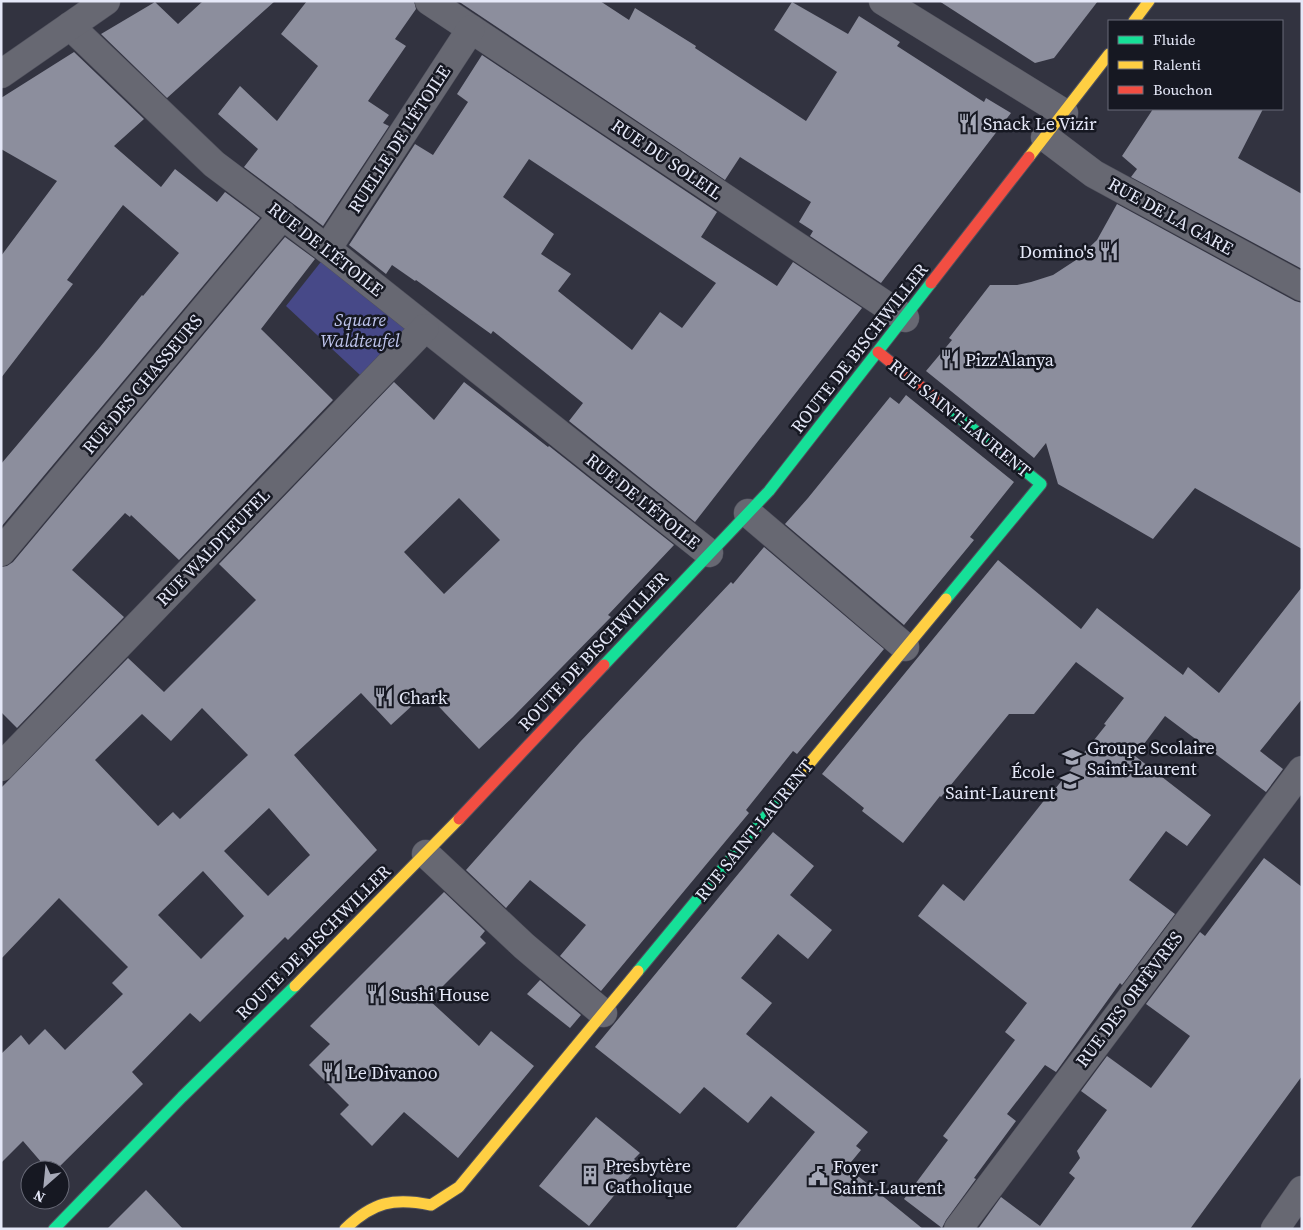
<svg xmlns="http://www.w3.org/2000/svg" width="1303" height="1230" font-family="'Source Serif 4',serif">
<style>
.green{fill:#474988}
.building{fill:#8c8e9d;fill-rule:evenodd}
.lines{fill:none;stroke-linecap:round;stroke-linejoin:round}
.street-casing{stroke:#50515d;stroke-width:29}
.fast-casing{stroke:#50515d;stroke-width:13}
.slow-casing{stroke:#50515d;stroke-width:13}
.jam-casing{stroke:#50515d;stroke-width:13}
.street{stroke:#676872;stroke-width:28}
.fast{stroke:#16e098;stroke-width:11}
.slow{stroke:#ffcf43;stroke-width:11}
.jam{stroke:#f24e42;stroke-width:11}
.labels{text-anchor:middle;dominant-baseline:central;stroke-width:5;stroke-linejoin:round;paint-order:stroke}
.poi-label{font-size:18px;fill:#e5e8f8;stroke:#161822;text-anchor:start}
.street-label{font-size:18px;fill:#e5e8f8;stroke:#161822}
.park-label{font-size:18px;font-style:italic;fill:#c0c6ee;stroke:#161822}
</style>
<rect width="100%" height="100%" fill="#323340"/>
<polygon class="green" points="324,258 407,327 360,375 286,306"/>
<g class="building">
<polygon points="203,1 275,1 167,98 101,34 155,2 178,24"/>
<polygon points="307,1 414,1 416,9 395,39 406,46 368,101 389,115 383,123 389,126 323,226 244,167 258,149 218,114 240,86 277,121 318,66 281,34"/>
<polygon points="458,1 600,1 629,20 635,8 696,46 695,48 806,121 837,72 774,30 792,2 848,34 859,16 900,42 897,46 984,102 986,98 1011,113 881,283 810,236 813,231 799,222 811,202 740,157 725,180"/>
<polygon points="939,1 1098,1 1054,58 1035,63"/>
<polygon points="74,52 144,119 114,146 161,187 175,169 217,202 225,192 260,218 1,527 1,464 100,347 142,295 143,296 179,253 123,205 67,280 73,284 1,378 1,256 57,181 1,149 1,98"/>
<path d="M 482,55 L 717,212 L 701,237 L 777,286 L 793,262 L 862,308 L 695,522 L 569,421 L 583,403 L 537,366 L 493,331 L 491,334 L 416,280 L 415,281 L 392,265 L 386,274 L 349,245 L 415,144 L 433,155 L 468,102 L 457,94 ZM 529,159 L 716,283 L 682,328 L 660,312 L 632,350 L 558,291 L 571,274 L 541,254 L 554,234 L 503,197 Z"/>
<polygon points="1153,109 1263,109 1238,158 1302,194 1302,269 1131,177 1137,169 1122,156"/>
<polygon points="1117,204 1295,301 1302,303 1302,549 1195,488 1153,539 1058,484 1046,443 1034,458 926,371 952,340 949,338 990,285 1017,285 1031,282 1053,275 1076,260 1097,240"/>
<polygon points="285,237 315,259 261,329 333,400 179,560 131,515 130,517 125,513 72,570 124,617 17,728 1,712 1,567 7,566 13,562"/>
<path d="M 394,382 L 434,420 L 464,382 L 548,447 L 549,446 L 674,545 L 608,615 L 611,617 L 513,717 L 479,749 L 426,693 L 391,725 L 361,693 L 294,755 L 377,850 L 288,940 L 285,937 L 200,1022 L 190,1013 L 132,1072 L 143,1084 L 56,1170 L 48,1170 L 23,1141 L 1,1163 L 1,1054 L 21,1035 L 29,1045 L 45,1029 L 65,1050 L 123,994 L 112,983 L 128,967 L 59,898 L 1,959 L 1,788 L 128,658 L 164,692 L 256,600 L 219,564 ZM 459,498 L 500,540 L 444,594 L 404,552 ZM 202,708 L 248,755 L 180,819 L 173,812 L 158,826 L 95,760 L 142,714 L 171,741 ZM 269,808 L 310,855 L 268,896 L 224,851 ZM 203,871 L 244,916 L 201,959 L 158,915 Z"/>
<polygon points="906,395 1014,482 970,537 974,540 904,625 785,524 808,498 890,397 899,404"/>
<polygon points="764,547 884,649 797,754 793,751 746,810 749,813 601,991 560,956 586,925 530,880 506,908 466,870 580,742 731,582 733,584"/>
<polygon points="998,560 1081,629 1097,608 1183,675 1188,667 1219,693 1302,587 1302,699 1260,751 1283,769 1266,792 1165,716 1135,756 1211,815 1187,846 1166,831 1129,880 1175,914 1122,985 1120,983 1056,1072 1045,1065 1007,1114 1016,1121 974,1178 976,1179 946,1220 942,1228 904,1199 948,1140 943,1136 1015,1040 1005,1032 1027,1003 918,916 943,884 964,901 1054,788 1055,789 1106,725 1104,724 1124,698 1076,662 1034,714 1009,714 941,797 940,796 903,843 862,811 864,808 822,774"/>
<polygon points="773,832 814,866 790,895 832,930 808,959 778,934 741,978 772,1003 746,1034 868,1132 856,1146 861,1150 847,1167 923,1229 735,1229 815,1132 771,1096 748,1123 704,1087 680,1114 595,1047"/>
<polygon points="1264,858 1302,887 1302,1076 1190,1229 978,1229 1001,1197 1040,1226 1075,1178 1069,1173 1080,1158 1077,1151 1107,1110 1081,1091 1107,1056 1151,1088 1190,1036 1146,1004 1200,932 1205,936"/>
<polygon points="444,892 485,931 480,937 486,943 429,1000 479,1046 491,1031 534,1066 458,1158 404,1112 372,1146 340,1114 349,1105 309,1065 330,1044 310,1026"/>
<polygon points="540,980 581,1015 570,1028 527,994"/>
<polygon points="596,1117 640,1153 634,1159 640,1164 589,1226 539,1186"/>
<polygon points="146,1190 183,1229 107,1229"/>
</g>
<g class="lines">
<defs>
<g id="street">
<polyline points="429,1 905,318"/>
<polyline points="883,1 1064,113"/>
<polyline points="70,26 214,164 327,249 709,553"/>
<polyline points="1,74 106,1"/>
<polyline points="1045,137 1094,174 1302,287"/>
<polyline points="327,249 471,29"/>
<polyline points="748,513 905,647"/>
<polyline points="1,552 283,215"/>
<polyline points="1,767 425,328"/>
<polyline points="426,854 524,946 603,1013"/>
<polyline points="958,1229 1302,770"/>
<polyline points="1275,1229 1302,1190"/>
</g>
<g id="fast">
<polyline points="935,398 1041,484 946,599"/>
<polyline points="604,665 769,491 931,283"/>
<polyline points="638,971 785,793"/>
<polyline points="54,1229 182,1097 295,986"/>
</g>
<g id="slow">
<polyline points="1134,21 1149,1"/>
<polyline points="1029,157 1109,54"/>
<polyline points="785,793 946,599"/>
<polyline points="295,986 459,819"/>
<path d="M 345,1229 C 373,1202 394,1197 431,1205 L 459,1187 L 638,971"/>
</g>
<g id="jam">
<polyline points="931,283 1029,157"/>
<polyline points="878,352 935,398"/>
<polyline points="459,819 604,665"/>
</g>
</defs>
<use href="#street" class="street-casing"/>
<use href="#fast" class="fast-casing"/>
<use href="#slow" class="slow-casing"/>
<use href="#jam" class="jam-casing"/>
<use href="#street" class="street"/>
<use href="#fast" class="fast"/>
<use href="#slow" class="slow"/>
<use href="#jam" class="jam"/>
</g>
<defs>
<symbol id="restaurant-bare" viewBox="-9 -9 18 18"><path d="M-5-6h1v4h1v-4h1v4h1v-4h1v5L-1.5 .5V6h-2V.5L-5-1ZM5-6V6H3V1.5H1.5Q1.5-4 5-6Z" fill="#a6a9b8" stroke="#161822" stroke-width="2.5" paint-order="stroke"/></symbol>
<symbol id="school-bare" viewBox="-9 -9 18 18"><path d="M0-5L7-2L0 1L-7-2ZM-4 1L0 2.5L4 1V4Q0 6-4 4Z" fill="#a6a9b8" stroke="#161822" stroke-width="2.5" paint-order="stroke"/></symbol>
<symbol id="building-bare" viewBox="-9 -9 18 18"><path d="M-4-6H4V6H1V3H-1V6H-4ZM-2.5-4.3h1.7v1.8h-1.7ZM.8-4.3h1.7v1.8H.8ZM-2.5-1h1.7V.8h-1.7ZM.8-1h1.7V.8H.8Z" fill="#a6a9b8" stroke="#161822" stroke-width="2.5" paint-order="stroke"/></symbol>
<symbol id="civic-bare" viewBox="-9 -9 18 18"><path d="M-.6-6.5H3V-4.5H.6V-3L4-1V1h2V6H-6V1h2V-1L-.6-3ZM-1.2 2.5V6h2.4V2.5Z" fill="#a6a9b8" stroke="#161822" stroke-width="2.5" paint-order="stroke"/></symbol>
</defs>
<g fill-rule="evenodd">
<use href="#restaurant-bare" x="954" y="109" width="28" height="28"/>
<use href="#restaurant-bare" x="1095" y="237" width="28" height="28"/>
<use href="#restaurant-bare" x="936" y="345" width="28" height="28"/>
<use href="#restaurant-bare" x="370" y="683" width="28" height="28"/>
<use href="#school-bare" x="1058" y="743" width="28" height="28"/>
<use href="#school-bare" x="1056" y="767" width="28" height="28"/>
<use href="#restaurant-bare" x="362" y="980" width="28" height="28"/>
<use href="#restaurant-bare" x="318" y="1058" width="28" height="28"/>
<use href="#building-bare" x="576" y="1161" width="28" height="28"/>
<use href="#civic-bare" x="804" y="1162" width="28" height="28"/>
</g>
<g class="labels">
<g class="poi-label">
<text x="983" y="123">Snack Le Vizir</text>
<text x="1094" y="251" text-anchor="end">Domino's</text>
<text x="965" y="359">Pizz'Alanya</text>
<text x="399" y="697">Chark</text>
<text x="1087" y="747">Groupe Scolaire<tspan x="1087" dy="21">Saint-Laurent</tspan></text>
<text x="1055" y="771" text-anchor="end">École<tspan x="1055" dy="21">Saint-Laurent</tspan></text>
<text x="391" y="994">Sushi House</text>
<text x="347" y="1072">Le Divanoo</text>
<text x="605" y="1165">Presbytère<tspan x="605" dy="21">Catholique</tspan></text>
<text x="833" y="1166">Foyer<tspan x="833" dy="21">Saint-Laurent</tspan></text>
</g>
<g class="street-label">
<text transform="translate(399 139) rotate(-57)">RUELLE DE L'ÉTOILE</text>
<text transform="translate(667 159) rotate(34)">RUE DU SOLEIL</text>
<text transform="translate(1171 216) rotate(29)">RUE DE LA GARE</text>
<text transform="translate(326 249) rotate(38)">RUE DE L'ÉTOILE</text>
<text transform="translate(859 348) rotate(-52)">ROUTE DE BISCHWILLER</text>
<text transform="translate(142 384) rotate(-50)">RUE DES CHASSEURS</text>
<text transform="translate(960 418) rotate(39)">RUE SAINT-LAURENT</text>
<text transform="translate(643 501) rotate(39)">RUE DE L'ÉTOILE</text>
<text transform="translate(213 547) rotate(-46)">RUE WALDTEUFEL</text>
<text transform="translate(593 651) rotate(-47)">ROUTE DE BISCHWILLER</text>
<text transform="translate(754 830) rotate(-51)">RUE SAINT-LAURENT</text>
<text transform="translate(313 942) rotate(-45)">ROUTE DE BISCHWILLER</text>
<text transform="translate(1129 999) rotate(-53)">RUE DES ORFÈVRES</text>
</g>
<g class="park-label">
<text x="360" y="319">Square<tspan x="360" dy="21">Waldteufel</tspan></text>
</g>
</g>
<rect width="1303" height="1230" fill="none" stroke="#e5e8f8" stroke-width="5"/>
<rect x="1108" y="20" width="175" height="90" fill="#161822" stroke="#696b78"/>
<rect x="1118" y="36" width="25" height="8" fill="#16e098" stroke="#696b78"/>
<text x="1153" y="45" font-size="15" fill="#e5e8f8">Fluide</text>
<rect x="1118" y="61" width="25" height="8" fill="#ffcf43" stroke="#696b78"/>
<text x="1153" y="70" font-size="15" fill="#e5e8f8">Ralenti</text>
<rect x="1118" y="86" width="25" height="8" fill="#f24e42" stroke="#696b78"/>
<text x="1153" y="95" font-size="15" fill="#e5e8f8">Bouchon</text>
<g transform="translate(45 1185) rotate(207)"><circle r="24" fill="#161822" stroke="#696b78"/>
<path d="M0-4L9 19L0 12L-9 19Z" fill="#a6a9b8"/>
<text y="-8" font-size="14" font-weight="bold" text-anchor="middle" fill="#e5e8f8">N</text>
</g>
</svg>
